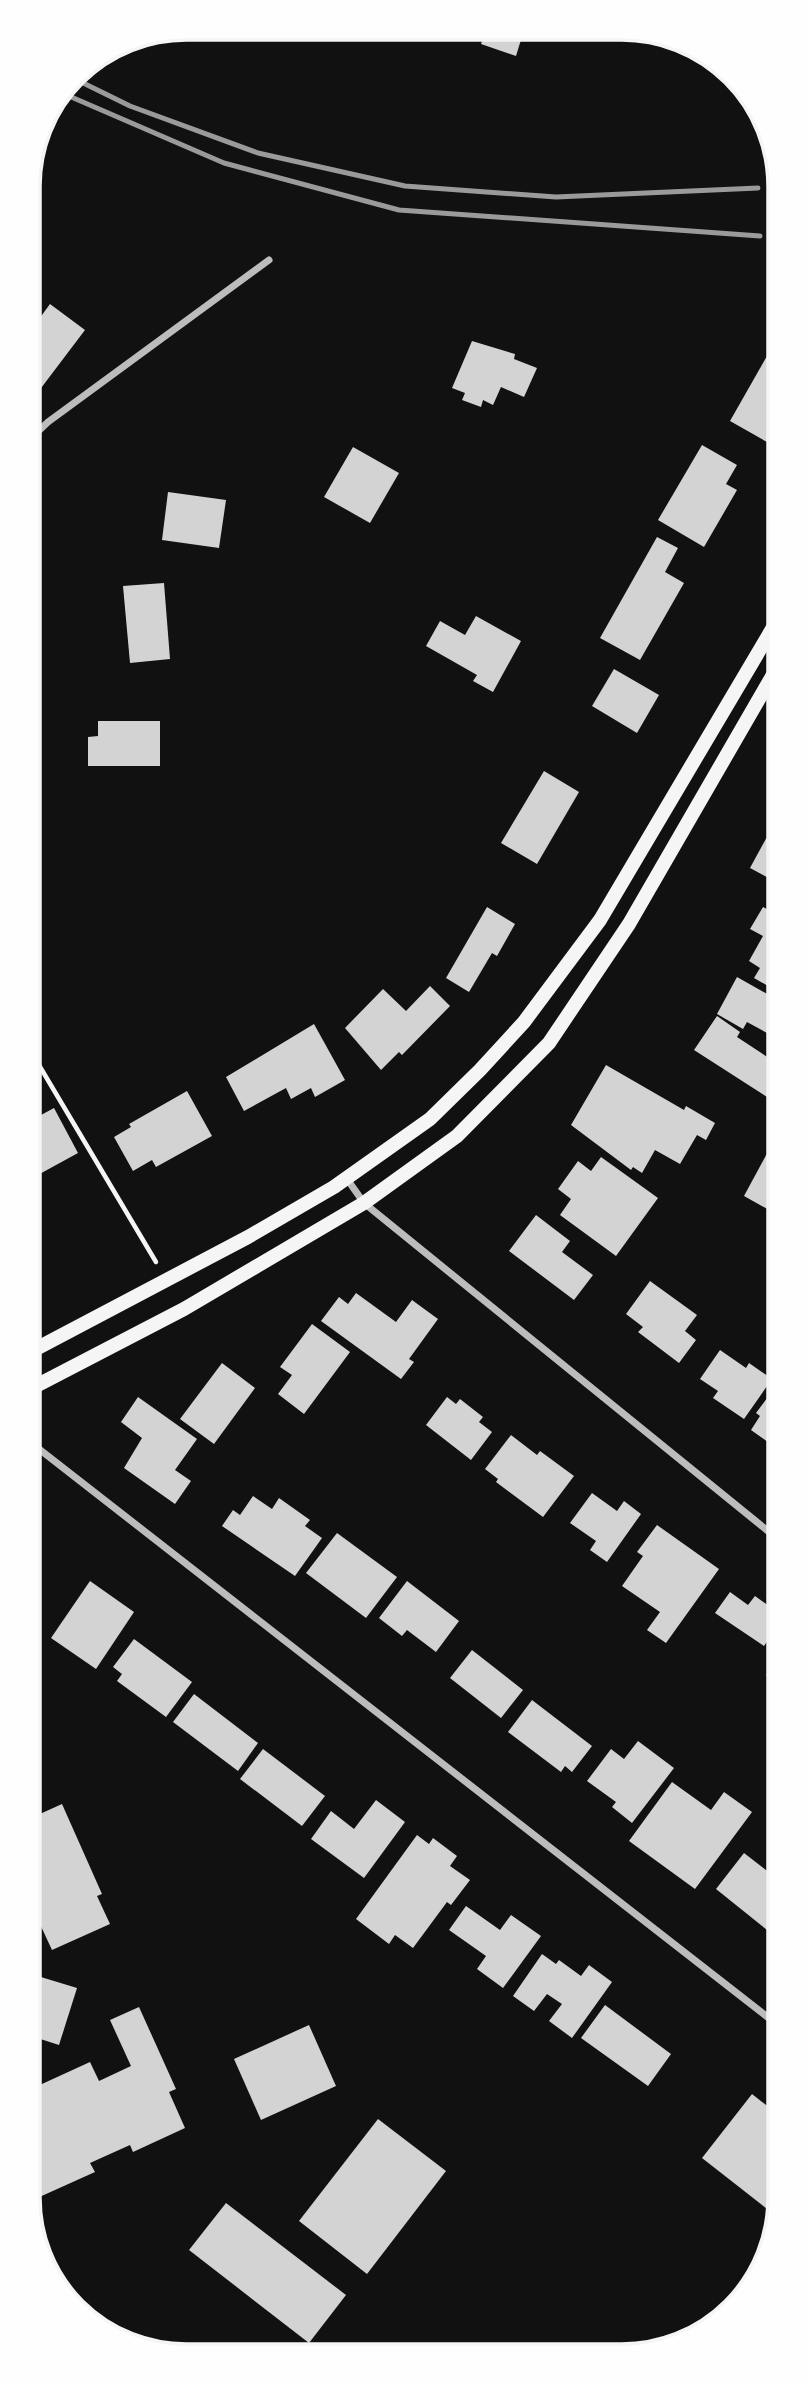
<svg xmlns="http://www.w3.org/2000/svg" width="808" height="2384" font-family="Barlow,sans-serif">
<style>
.building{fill:#d3d3d3}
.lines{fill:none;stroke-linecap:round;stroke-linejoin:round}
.path{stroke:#f5f5f5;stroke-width:4.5}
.minor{stroke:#bcbcbc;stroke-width:7}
.secondary{stroke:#f5f5f5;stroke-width:14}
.rail{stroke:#9a9a9a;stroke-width:5}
.rim{fill:none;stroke:#f5f5f5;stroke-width:3.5}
</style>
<rect width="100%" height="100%" fill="#111"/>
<g class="building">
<polygon points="486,30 524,30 516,56 481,44"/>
<polygon points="50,304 85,330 32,400 29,398 29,345 36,334 31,330"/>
<polygon points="472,341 515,354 514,359 537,368 524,397 501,387 493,405 483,400 481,407 462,400 465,393 452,388"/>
<polygon points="775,342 777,441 774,446 730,421"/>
<polygon points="702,445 737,465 726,484 737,490 704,547 658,520"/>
<polygon points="353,447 399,473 370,523 324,497"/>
<polygon points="168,492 226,500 219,548 162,540"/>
<polygon points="657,537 678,548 665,572 684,583 640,660 600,638"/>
<polygon points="164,583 170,659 130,663 123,586"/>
<polygon points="476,616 521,641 493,692 473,681 477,675 426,646 440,621 465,635"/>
<polygon points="614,669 659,695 637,733 592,706"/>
<polygon points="98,721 160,721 160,766 88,766 88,737 98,736"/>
<polygon points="544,771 579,792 537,864 501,843"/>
<polygon points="768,835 778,840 778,883 750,868"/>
<polygon points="487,907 515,924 497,956 492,953 469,992 446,978"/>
<polygon points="763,907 778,915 777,991 754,978 760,968 749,961 763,936 750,929"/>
<polygon points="737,977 778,1000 778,1039 747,1022 743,1029 717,1014"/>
<polygon points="430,986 450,1006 402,1055 399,1052 381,1070 345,1028 383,989 406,1011"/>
<polygon points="717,1016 740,1032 737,1037 778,1064 778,1104 694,1050"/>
<polygon points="314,1024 345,1080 315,1097 311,1088 291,1099 286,1088 244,1111 226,1077"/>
<polygon points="606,1065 684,1110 686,1106 715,1123 706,1140 697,1135 680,1164 655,1150 642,1173 633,1167 631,1170 571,1125"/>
<polygon points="187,1091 212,1136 156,1167 152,1160 133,1171 114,1137 131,1127 129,1124"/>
<polygon points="54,1108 78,1153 36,1176 32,1169 30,1170 30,1121"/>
<polygon points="778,1133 778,1215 744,1196"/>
<polygon points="601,1157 658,1198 616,1256 560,1215 571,1199 558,1189 578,1161 591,1171"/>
<polygon points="536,1215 570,1241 562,1252 593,1275 574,1300 509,1251"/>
<polygon points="650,1281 697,1315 685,1331 696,1340 679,1363 638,1332 643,1327 626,1314"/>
<polygon points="356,1293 396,1322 412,1300 438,1319 409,1359 414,1362 401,1379 321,1321 339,1297 348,1304"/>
<polygon points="312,1324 350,1352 304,1414 278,1394 292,1375 280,1367"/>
<polygon points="720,1350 746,1368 749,1363 772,1379 744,1419 713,1398 718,1391 700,1379"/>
<polygon points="222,1363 255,1388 214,1444 180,1419"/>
<polygon points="773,1390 779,1394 779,1450 751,1430 760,1416 756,1413"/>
<polygon points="138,1397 197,1439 175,1470 191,1481 175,1504 124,1468 142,1438 121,1422"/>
<polygon points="447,1397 456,1404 460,1399 483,1417 479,1422 492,1432 471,1460 426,1425"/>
<polygon points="511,1435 537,1455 540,1451 574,1476 543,1517 496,1482 498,1479 485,1469"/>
<polygon points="592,1493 617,1511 624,1501 641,1514 607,1562 590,1550 596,1541 570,1523"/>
<polygon points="253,1496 272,1509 279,1498 310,1520 305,1526 322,1538 295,1576 222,1526 233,1510 240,1515"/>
<polygon points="657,1525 719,1569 666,1643 647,1630 660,1612 622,1586 643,1556 637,1552"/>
<polygon points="337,1533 397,1577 366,1618 306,1573"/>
<polygon points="90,1581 134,1612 96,1669 51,1638"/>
<polygon points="407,1581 459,1621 436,1652 407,1630 402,1636 379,1618"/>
<polygon points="30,1582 40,1588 30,1602"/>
<polygon points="730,1592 748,1605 755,1596 779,1613 779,1624 764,1646 715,1613"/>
<polygon points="134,1639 192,1682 166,1717 117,1681 122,1674 113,1667"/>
<polygon points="472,1650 523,1690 501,1718 450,1678"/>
<polygon points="779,1658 779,1685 766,1675"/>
<polygon points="194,1694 258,1743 238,1771 173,1722"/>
<polygon points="532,1700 592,1746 572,1772 565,1766 561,1772 508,1732"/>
<polygon points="638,1741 674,1768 632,1823 612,1807 616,1802 587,1781 611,1749 624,1759"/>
<polygon points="263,1749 325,1796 302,1826 240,1779"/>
<polygon points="672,1782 711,1810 724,1792 752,1812 695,1889 629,1841"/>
<polygon points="376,1800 405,1822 364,1878 311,1839 331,1811 354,1829"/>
<polygon points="62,1804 102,1894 97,1896 110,1924 52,1950 39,1922 35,1923 31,1913 31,1818"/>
<polygon points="417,1835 429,1844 433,1838 457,1856 450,1866 470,1880 451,1905 447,1902 413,1948 395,1935 389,1944 356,1919"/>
<polygon points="744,1853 779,1880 779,1915 767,1930 716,1889"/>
<polygon points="466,1906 500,1930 511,1915 541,1936 503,1988 477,1969 486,1956 449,1930"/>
<polygon points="542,1954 556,1964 559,1960 581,1976 589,1965 612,1982 572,2038 549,2021 562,2004 547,1994 534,2011 513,1996"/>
<polygon points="31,1974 77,1988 59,2045 31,2036"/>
<polygon points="605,2005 671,2054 648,2086 581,2038"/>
<polygon points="139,2007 176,2089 169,2092 185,2128 133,2152 130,2145 90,2163 95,2172 35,2199 31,2195 31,2089 90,2062 99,2081 131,2066 110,2020"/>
<polygon points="309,2025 336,2086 261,2120 234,2059"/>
<polygon points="752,2094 780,2116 780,2208 776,2216 702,2158"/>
<polygon points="378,2119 446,2171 367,2274 299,2221"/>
<polygon points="226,2203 346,2295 309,2343 189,2250"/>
</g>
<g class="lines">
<polyline class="path" points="30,1050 156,1262"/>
<g class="minor">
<polyline points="29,440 48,422 269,260"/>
<polyline points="347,1179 364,1203 779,1540"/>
<polyline points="30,1442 779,2026"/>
</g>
<g class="secondary">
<polyline points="30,1352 248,1237 334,1187 430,1119 480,1070 524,1022 600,920 778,619"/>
<polyline points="30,1389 184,1309 364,1203 457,1136 549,1043 629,924 778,666"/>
</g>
<g class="rail">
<polyline points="73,78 130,106 258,153 405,186 556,197 758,188"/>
<polyline points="62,93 224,163 399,210 760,236"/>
</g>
</g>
<path d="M0 0H808V2384H0ZM186 40H622A146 146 0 0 1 768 186V2198A146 146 0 0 1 622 2344H186A146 146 0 0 1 40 2198V186A146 146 0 0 1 186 40Z" fill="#fefefe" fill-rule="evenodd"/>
<path class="rim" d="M186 40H622A146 146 0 0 1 768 186V2198A146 146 0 0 1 622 2344H186A146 146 0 0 1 40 2198V186A146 146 0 0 1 186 40Z"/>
</svg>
